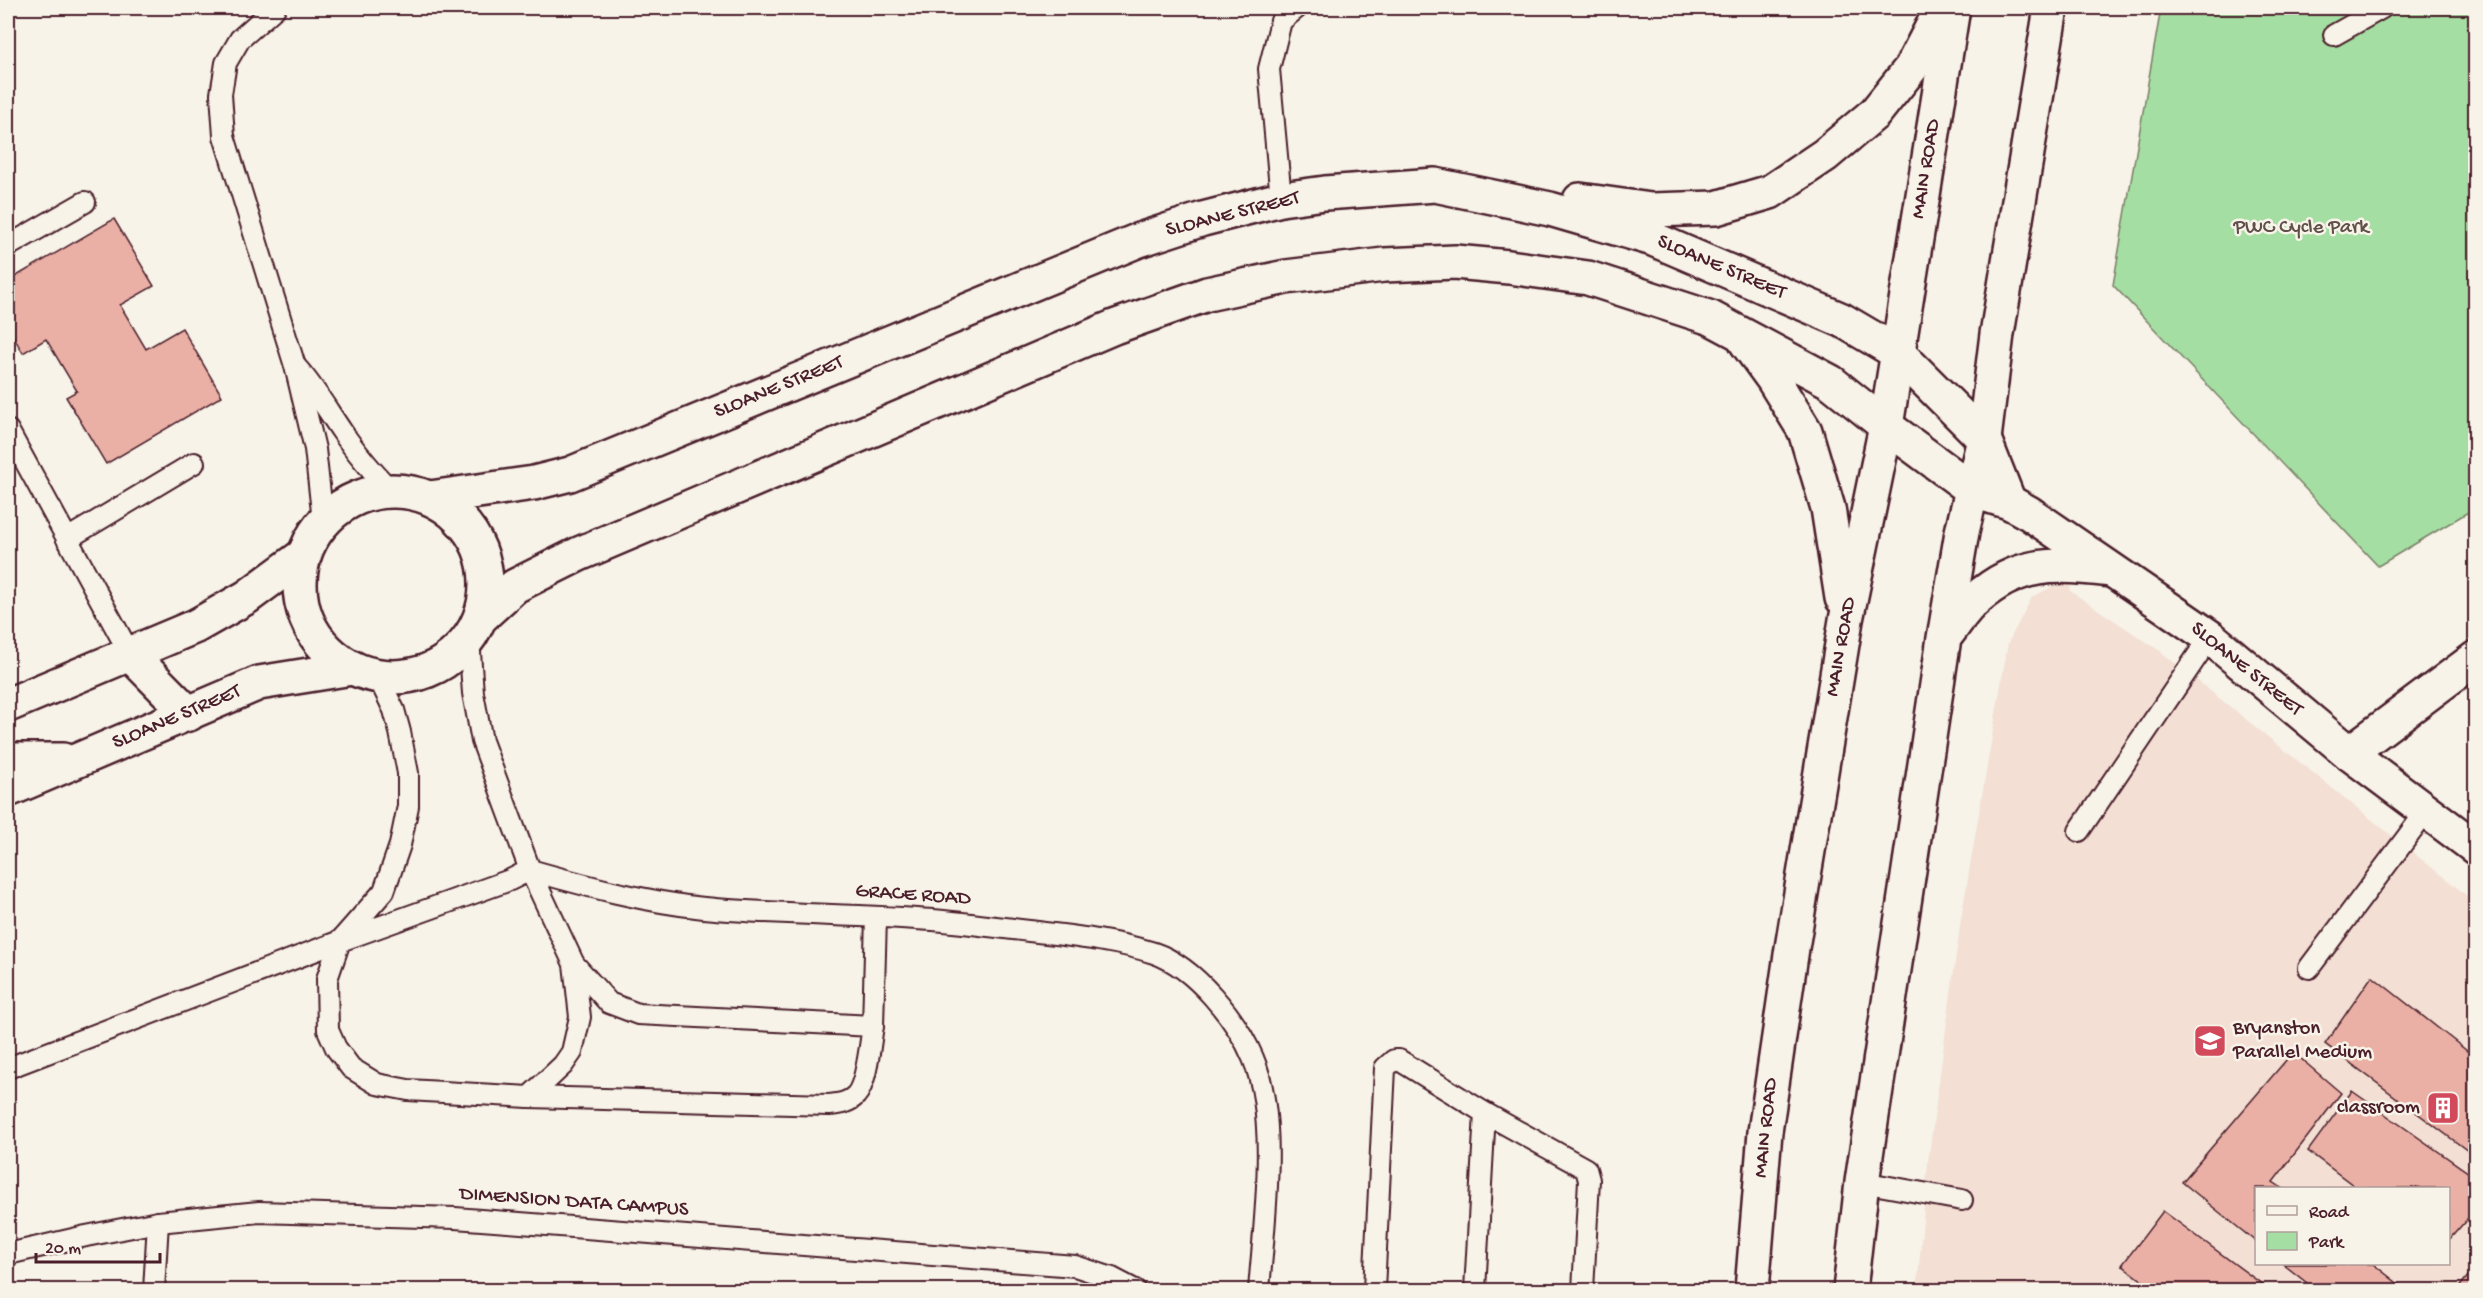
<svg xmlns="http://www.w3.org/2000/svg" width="2483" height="1298" font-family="'Gochi Hand',sans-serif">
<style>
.built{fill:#f3dfd4;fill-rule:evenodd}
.green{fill:#a5dea2;stroke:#787e66;stroke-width:1.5}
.building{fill:#eab0a6;stroke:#4a1f2b;stroke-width:1.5}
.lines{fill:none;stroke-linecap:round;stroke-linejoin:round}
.lane-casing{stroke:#4a1f2b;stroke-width:24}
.street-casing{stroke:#4a1f2b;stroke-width:38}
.secondary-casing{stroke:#4a1f2b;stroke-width:38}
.lane{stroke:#f7f3e8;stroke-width:20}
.street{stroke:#f7f3e8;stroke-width:33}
.secondary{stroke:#f7f3e8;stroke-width:33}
.labels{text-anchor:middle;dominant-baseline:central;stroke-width:5;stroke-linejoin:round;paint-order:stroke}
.street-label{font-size:21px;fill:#4a1f2b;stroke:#f7f3e8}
.park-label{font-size:21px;fill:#614f49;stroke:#f7f3e8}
.poi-label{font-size:21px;fill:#4a1f2b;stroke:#f7f3e8;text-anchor:start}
</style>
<rect width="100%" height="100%" fill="#f7f3e8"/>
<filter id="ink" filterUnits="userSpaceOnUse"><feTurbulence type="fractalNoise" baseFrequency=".0167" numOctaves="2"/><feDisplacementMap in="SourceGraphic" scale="12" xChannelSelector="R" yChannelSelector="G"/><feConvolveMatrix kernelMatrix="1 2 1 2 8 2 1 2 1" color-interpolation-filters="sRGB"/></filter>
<g filter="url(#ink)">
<path class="built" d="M 2072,577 L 2070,591 L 2160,651 L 2475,902 L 2475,1290 L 1917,1290 L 1928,1162 L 1961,919 L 2008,643 L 2032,597 ZM 2256,1188 L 2448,1188 L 2448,1264 L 2256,1264 Z"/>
<polygon class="green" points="2161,8 2475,8 2475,508 2378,566 2113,285"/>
<g class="building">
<polygon points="114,219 154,286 120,305 146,349 182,328 222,396 106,464 66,397 77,391 46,339 23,353 8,327 8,281"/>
<polygon points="2372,976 2476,1058 2476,1157 2325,1044"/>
<polygon points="2293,1052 2341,1093 2273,1182 2282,1188 2256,1188 2256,1242 2182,1182"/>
<polygon points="2352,1091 2476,1178 2476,1209 2448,1241 2448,1188 2357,1188 2308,1151"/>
<polygon points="2163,1211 2270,1290 2155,1290 2122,1265"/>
<polygon points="2283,1264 2373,1264 2406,1290 2316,1290"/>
<polygon points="2476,1266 2476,1290 2457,1290"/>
</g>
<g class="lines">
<defs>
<g id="lane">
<polyline points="275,8 240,39 226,63 221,94 224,136 295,366 315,449 323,521"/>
<polyline points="2334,35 2382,8"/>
<polyline points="1281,199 1269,69 1281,21 1297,8"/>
<polyline points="8,246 85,202"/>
<path d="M 297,368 C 315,388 327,410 343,433 C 357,454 373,472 390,490"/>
<polyline points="8,430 130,654"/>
<polyline points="67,539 194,463"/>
<path d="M 469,639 L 473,693 L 482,741 L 530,870 C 587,886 645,902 704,908 C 780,915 857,914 933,920 C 965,923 997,927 1029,931 C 1070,936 1114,940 1154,953 C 1195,967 1237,1020 1253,1058 C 1279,1119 1264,1224 1259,1290"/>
<polyline points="2079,831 2210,637"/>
<polygon points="530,870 574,964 580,1017 572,1052 563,1065 529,1097 408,1090 377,1084 351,1068 336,1048 328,1030 327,979 340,941 510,880"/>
<polyline points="2309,968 2426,812"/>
<polyline points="873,1026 876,917"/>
<polyline points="8,1068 340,941 384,891 400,845 408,806 408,773 400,732 394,710 378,677"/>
<path d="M 529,1097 L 829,1105 C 839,1104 849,1103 856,1095 C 867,1083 870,1043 873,1026 L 638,1014 L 609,1003 L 574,964"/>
<polyline points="1862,1182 1962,1200"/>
<polyline points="8,1254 86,1236 158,1222 259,1212 455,1218 1075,1266 1112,1278 1135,1290"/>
<polyline points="154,1290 158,1222"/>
<polyline points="1374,1290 1385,1068 1394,1060 1399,1060 1485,1113 1586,1169 1589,1180 1583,1290"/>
<polyline points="1475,1290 1485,1113"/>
</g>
<g id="street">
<polyline points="1984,439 2009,502"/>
<polyline points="1974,491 2009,502 2029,513 2210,637 2349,753 2476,848"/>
<polyline points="2349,753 2476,658"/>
</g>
<g id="secondary">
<polyline points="1580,200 1651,210 1716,208 1770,192 1825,155 1875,113 1911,68 1942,8"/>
<polyline points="1746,342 1773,379 1805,431 1828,508 1842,598"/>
<circle cx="393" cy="584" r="93"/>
<polyline points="430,498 534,483 570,474 1139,240 1203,219 1281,199 1325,193 1435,185 1550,209 1653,239 1842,320 1898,353 1984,439"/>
<polyline points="481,617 515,586 579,554 1114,327 1207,294 1286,277 1384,265 1455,262 1509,267 1588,278 1711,318 1831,382 1886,426 1974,491"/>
<path d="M 1946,635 C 1956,623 1964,608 1976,599 C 2019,561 2057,563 2110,570"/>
<polyline points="130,654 189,714"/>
<polyline points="8,705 196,626 247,597 304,555"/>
<polyline points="8,760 63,760"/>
<polyline points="8,790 259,683 352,668"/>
<polyline points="1752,1290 1765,1132 1792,948 1846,620 1886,426 1953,8"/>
<polyline points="1850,1290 1862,1182 1944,638 1962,532 1984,439 1997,334 2051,8"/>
</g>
</defs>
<use href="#lane" class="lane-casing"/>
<use href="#street" class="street-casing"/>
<use href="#secondary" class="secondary-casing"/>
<use href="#lane" class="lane"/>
<use href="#street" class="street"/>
<use href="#secondary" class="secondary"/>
</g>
</g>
<defs>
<symbol id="school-square" viewBox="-11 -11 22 22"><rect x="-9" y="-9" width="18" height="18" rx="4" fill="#d1495b" stroke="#f7f3e8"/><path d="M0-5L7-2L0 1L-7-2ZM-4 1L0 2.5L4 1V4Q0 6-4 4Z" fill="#fff"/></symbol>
<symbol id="building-square" viewBox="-11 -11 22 22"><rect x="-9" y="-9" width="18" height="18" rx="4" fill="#d1495b" stroke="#f7f3e8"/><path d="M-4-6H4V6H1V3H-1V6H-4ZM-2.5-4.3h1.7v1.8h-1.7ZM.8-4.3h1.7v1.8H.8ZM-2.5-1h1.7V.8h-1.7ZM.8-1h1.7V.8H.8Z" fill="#fff"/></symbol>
</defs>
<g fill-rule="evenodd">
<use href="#school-square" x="2191" y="1022" width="38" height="38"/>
<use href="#building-square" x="2424" y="1089" width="38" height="38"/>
</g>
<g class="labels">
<g class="street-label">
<text transform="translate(1927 169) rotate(-81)">MAIN ROAD</text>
<text transform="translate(1233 215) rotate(-14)">SLOANE STREET</text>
<text transform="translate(1721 268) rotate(23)">SLOANE STREET</text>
<text transform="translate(779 388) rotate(-22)">SLOANE STREET</text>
<text transform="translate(1842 647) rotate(-80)">MAIN ROAD</text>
<text transform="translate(2246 670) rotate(39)">SLOANE STREET</text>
<text transform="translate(177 718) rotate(-23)">SLOANE STREET</text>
<text transform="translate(913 896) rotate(4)">GRACE ROAD</text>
<text transform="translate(1767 1128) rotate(-84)">MAIN ROAD</text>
<text transform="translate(574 1203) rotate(4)">DIMENSION DATA CAMPUS</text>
</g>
<g class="park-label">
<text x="2301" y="228">PWC Cycle Park</text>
</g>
<g class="poi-label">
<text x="2233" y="1029">Bryanston<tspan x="2233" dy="24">Parallel Medium</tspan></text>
<text x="2420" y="1108" text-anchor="end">classroom</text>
</g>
</g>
<rect width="2483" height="1298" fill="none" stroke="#f7f3e8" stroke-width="30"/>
<rect x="15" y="15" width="2453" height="1268" fill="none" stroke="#4a1f2b" stroke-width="2" filter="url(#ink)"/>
<rect x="2255" y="1187" width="195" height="78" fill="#f7f3e8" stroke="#b29e9c" stroke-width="1.5"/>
<rect x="2267" y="1206" width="30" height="9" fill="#f7f3e8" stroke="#b29e9c" stroke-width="1.5"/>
<text x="2309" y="1217" font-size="18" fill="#4a1f2b">Road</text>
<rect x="2267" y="1232" width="30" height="18" fill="#a5dea2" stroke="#b29e9c" stroke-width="1.5"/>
<text x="2309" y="1247" font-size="18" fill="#4a1f2b">Park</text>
<path d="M36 1253v9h124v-9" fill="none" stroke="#4a1f2b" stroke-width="3"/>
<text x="45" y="1253" font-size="18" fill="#4a1f2b" stroke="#f7f3e8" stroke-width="4.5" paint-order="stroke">20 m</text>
</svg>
